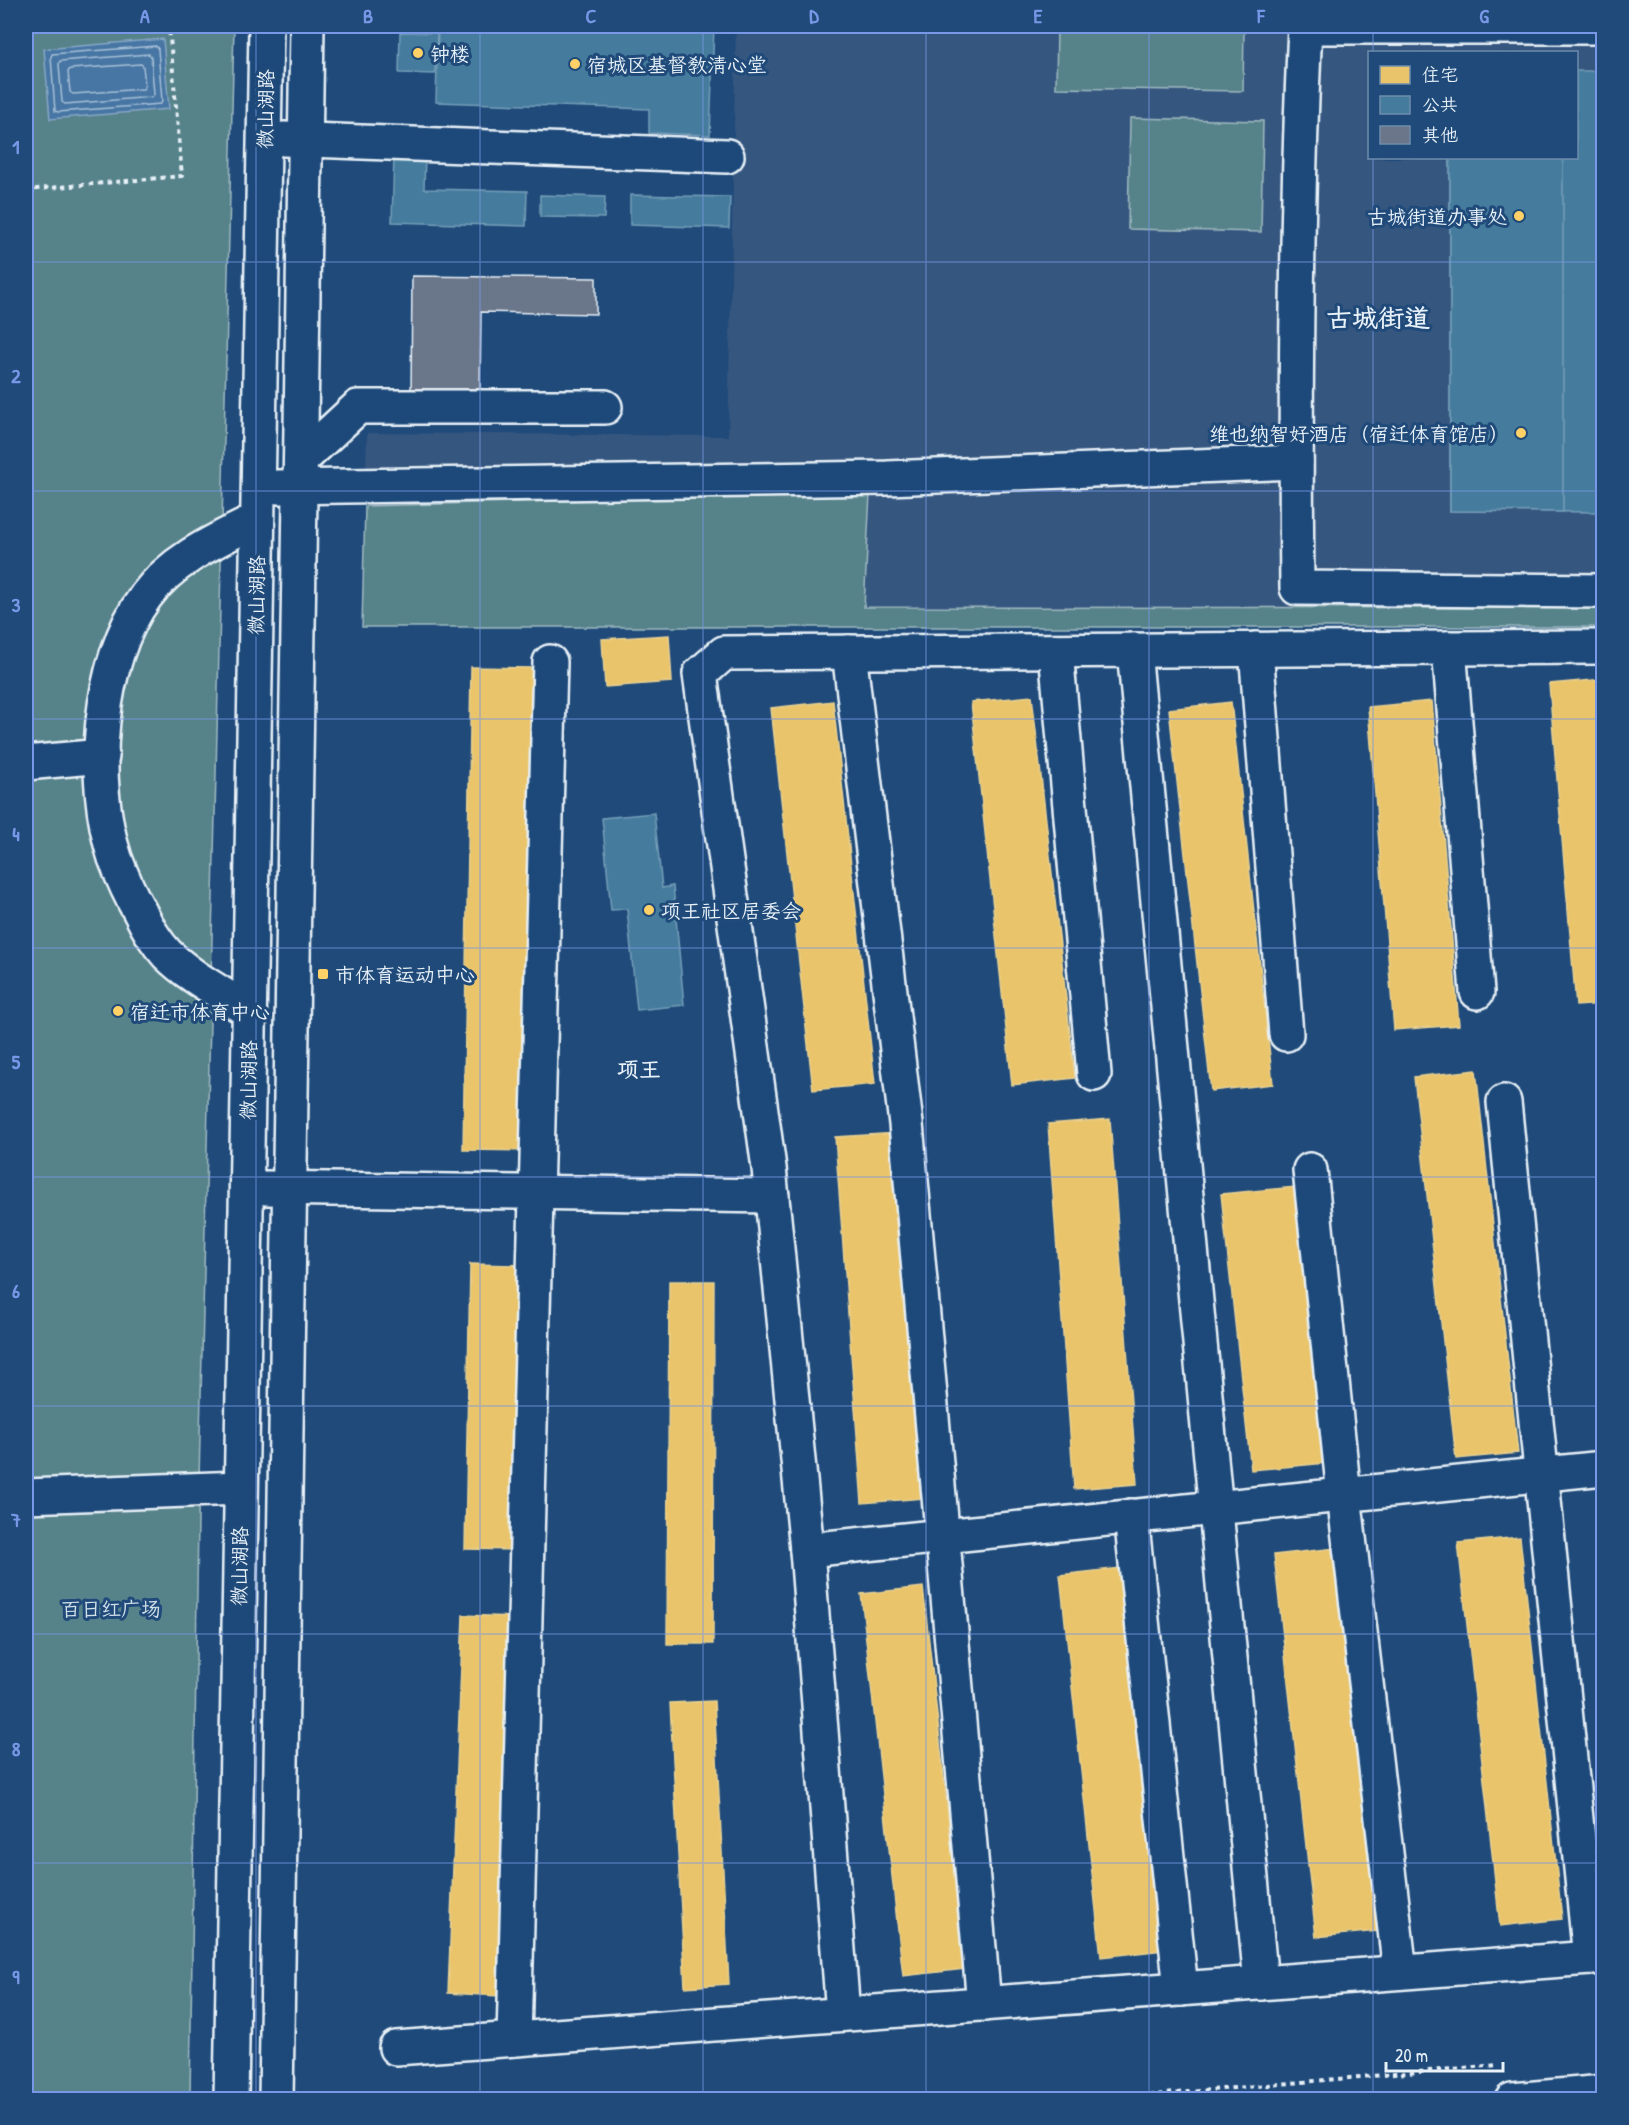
<svg xmlns="http://www.w3.org/2000/svg" width="1629" height="2125" font-family="'Patrick Hand','LXGW WenKai TC',sans-serif">
<style>
.built{fill:#36577f;fill-rule:evenodd}
.green{fill:#57828a;stroke:#a0bac1;stroke-width:1.5}
.water{fill:#4776a4;stroke:#87a7c6;stroke-width:1.5}
.homes{fill:#e9c46a;stroke:#e9d295;stroke-width:1.5}
.public{fill:#457b9d;stroke:#769eb8;stroke-width:1.5}
.lines{fill:none;stroke-linecap:round;stroke-linejoin:round}
.shore{stroke:#a8c0d6;stroke-width:1.5}
.building{fill:#6b768a;stroke:#e8f1f8;stroke-width:1.5}
.minor-casing{stroke:#e8f1f8;stroke-width:38}
.path{stroke:#e8f1f8;stroke-width:4;stroke-dasharray:4.5 4.5;stroke-linecap:butt}
.minor{stroke:#1f4a7a;stroke-width:33}
.grid{fill:none;stroke:#7897e6;stroke-width:1.5;stroke-opacity:0.55}
.poi-dot{fill:#ffd166;stroke:#1f4a7a;stroke-width:2}
.labels{text-anchor:middle;dominant-baseline:central;stroke-width:6;stroke-linejoin:round;paint-order:stroke}
.poi-label{font-size:20px;fill:#e8f1f8;stroke:#1f4a7a;text-anchor:start}
.street-label{font-size:20px;fill:#e8f1f8;stroke:#1f4a7a}
.park-label{font-size:20px;fill:#d2e0e8;stroke:#1f4a7a}
.quarter-label{font-size:22px;font-weight:bold;fill:#e8f1f8;stroke:#1f4a7a}
.district-label{font-size:26px;font-weight:bold;fill:#e8f1f8;stroke:#1f4a7a}
.neatline{fill:none;stroke:#7897e6;stroke-width:2}
.grid-label{font-size:20px;text-anchor:middle;font-weight:bold;fill:#7897e6}
</style>
<rect width="100%" height="100%" fill="#1f4a7a"/>
<filter id="ink" filterUnits="userSpaceOnUse"><feTurbulence type="fractalNoise" baseFrequency=".0167" numOctaves="2"/><feDisplacementMap in="SourceGraphic" scale="12" xChannelSelector="R" yChannelSelector="G"/><feConvolveMatrix kernelMatrix="1 2 1 2 8 2 1 2 1" color-interpolation-filters="sRGB"/></filter>
<g filter="url(#ink)">
<path class="built" d="M 736,26 L 1603,26 L 1603,627 L 362,627 L 367,433 L 728,436 ZM 1370,52 L 1576,52 L 1576,158 L 1370,158 Z"/>
<g class="green">
<polygon points="26,26 234,26 198,1520 190,2099 26,2099"/>
<polygon points="1057,26 1244,26 1243,91 1056,88"/>
<polygon points="1130,118 1263,121 1261,232 1128,229"/>
<polygon points="870,493 864,607 1604,608 1603,627 362,627 365,506"/>
</g>
<polygon class="water" points="163,39 169,109 50,119 44,49"/>
<g class="homes">
<polygon points="669,635 672,682 605,687 602,639"/>
<polygon points="471,667 533,668 526,1151 463,1150"/>
<polygon points="1604,679 1604,1004 1576,1006 1549,684"/>
<polygon points="1032,696 1075,1078 1012,1085 971,702"/>
<polygon points="833,701 875,1084 813,1090 771,708"/>
<polygon points="1432,701 1459,1025 1394,1030 1368,707"/>
<polygon points="1231,702 1273,1084 1211,1091 1169,709"/>
<polygon points="1476,1070 1518,1453 1456,1459 1414,1077"/>
<polygon points="1110,1119 1137,1484 1074,1489 1048,1124"/>
<polygon points="898,1133 924,1498 862,1503 835,1137"/>
<polygon points="1296,1187 1326,1463 1251,1470 1221,1194"/>
<polygon points="470,1264 520,1265 515,1550 465,1549"/>
<polygon points="669,1281 714,1281 713,1644 667,1644"/>
<polygon points="1520,1537 1562,1919 1500,1926 1458,1543"/>
<polygon points="1336,1548 1378,1931 1316,1937 1274,1555"/>
<polygon points="1121,1568 1164,1950 1101,1957 1060,1575"/>
<polygon points="923,1587 965,1969 903,1976 861,1594"/>
<polygon points="463,1615 513,1617 499,1996 448,1993"/>
<polygon points="714,1701 729,1984 685,1987 670,1703"/>
</g>
<g class="public">
<polygon points="438,26 714,26 710,135 649,133 649,109 436,102"/>
<polygon points="400,32 437,33 435,74 399,73"/>
<polygon points="1576,71 1604,71 1604,512 1450,511 1450,158 1576,158"/>
<polygon points="394,155 425,156 424,189 527,191 526,226 392,222"/>
<polygon points="1450,158 1563,158 1563,512 1450,511"/>
<polygon points="540,195 605,197 604,218 540,217"/>
<polygon points="630,195 730,197 729,228 630,225"/>
<polygon points="654,813 662,888 673,886 684,1005 637,1010 627,909 611,910 602,818"/>
</g>
<g class="lines">
<g class="shore">
<polygon points="156,46 158,49 162,101 161,104 58,112 55,111 51,57 52,54"/>
<polygon points="149,54 151,57 154,94 153,97 65,104 62,102 59,64 60,61"/>
<polygon points="141,64 143,66 145,86 143,89 73,94 70,92 68,72 70,69"/>
</g>
</g>
<polygon class="building" points="412,276 596,278 596,314 481,312 480,394 411,394"/>
<g class="lines">
<defs>
<g id="minor">
<path d="M 1604,27 L 1305,27 C 1296,214 1295,401 1297,588 L 1604,591"/>
<polyline points="284,139 727,156"/>
<polyline points="301,460 358,407 605,407"/>
<polyline points="278,487 887,478 1296,462"/>
<polyline points="1449,648 1477,992"/>
<polyline points="1256,649 1286,1034"/>
<polyline points="1134,650 1261,1983"/>
<polyline points="1056,651 1094,1074"/>
<polyline points="849,652 906,1124 984,2004"/>
<polyline points="26,763 102,756"/>
<path d="M 249,1011 C 222,993 190,977 167,954 C 156,942 147,927 140,912 C 130,895 122,877 115,858 C 90,782 97,662 146,596 C 174,558 217,540 257,520"/>
<polyline points="1504,1102 1590,1958"/>
<polyline points="1310,1170 1344,1495 1400,1972"/>
<polyline points="267,1188 772,1196"/>
<polyline points="26,1496 241,1488"/>
<polyline points="1131,1516 1181,1989"/>
<polyline points="807,1550 1604,1468"/>
<polyline points="843,2014 807,1550 769,1168 700,674 724,653 1604,647"/>
<polyline points="514,2039 550,662"/>
<polyline points="396,2048 1604,1957"/>
<polyline points="231,2100 266,26"/>
<polyline points="276,2100 307,26"/>
<polyline points="1512,2100 1604,2092"/>
</g>
</defs>
<use href="#minor" class="minor-casing"/>
<g class="path">
<polyline points="26,190 182,176 169,26"/>
<polyline points="1096,2100 1498,2065"/>
</g>
<use href="#minor" class="minor"/>
</g>
</g>
<path class="grid" d="M 256,26 L 256,2100M 480,26 L 480,2100M 703,26 L 703,2100M 926,26 L 926,2100M 1149,26 L 1149,2100M 1373,26 L 1373,52M 1373,158 L 1373,2100M 26,262 L 1604,262M 26,491 L 1604,491M 26,719 L 1604,719M 26,948 L 1604,948M 26,1177 L 1604,1177M 26,1406 L 1604,1406M 26,1634 L 1604,1634M 26,1863 L 1604,1863"/>
<g class="poi-dot">
<circle cx="418" cy="53" r="6"/>
<circle cx="575" cy="64" r="6"/>
<circle cx="1519" cy="216" r="6"/>
<circle cx="1521" cy="433" r="6"/>
<circle cx="649" cy="910" r="6"/>
<rect x="317" y="968" width="12" height="12" rx="3"/>
<circle cx="118" cy="1011" r="6"/>
</g>
<g class="labels">
<g class="poi-label">
<text x="430" y="53">钟楼</text>
<text x="587" y="64">宿城区基督教清心堂</text>
<text x="1507" y="216" text-anchor="end">古城街道办事处</text>
<text x="1509" y="433" text-anchor="end">维也纳智好酒店（宿迁体育馆店）</text>
<text x="661" y="910">项王社区居委会</text>
<text x="335" y="974">市体育运动中心</text>
<text x="130" y="1011">宿迁市体育中心</text>
</g>
<g class="street-label">
<text transform="translate(265 109) rotate(-89)">微山湖路</text>
<text transform="translate(256 595) rotate(-89)">微山湖路</text>
<text transform="translate(248 1080) rotate(-89)">微山湖路</text>
<text transform="translate(239 1566) rotate(-89)">微山湖路</text>
</g>
<g class="park-label">
<text x="111" y="1608">百日红广场</text>
</g>
<g class="quarter-label">
<text x="639" y="1069">项王</text>
</g>
<g class="district-label">
<text x="1378" y="317">古城街道</text>
</g>
</g>
<rect width="1629" height="2125" fill="none" stroke="#1f4a7a" stroke-width="66"/>
<rect x="1368" y="51" width="210" height="108" fill="#1f4a7a" stroke="#6f8dac" stroke-width="1.5"/>
<rect x="1380" y="66" width="30" height="18" fill="#e9c46a" stroke="#6f8dac" stroke-width="1.5"/>
<text x="1422" y="81" font-size="18" fill="#e8f1f8">住宅</text>
<rect x="1380" y="96" width="30" height="18" fill="#457b9d" stroke="#6f8dac" stroke-width="1.5"/>
<text x="1422" y="111" font-size="18" fill="#e8f1f8">公共</text>
<rect x="1380" y="126" width="30" height="18" fill="#6b768a" stroke="#6f8dac" stroke-width="1.5"/>
<text x="1422" y="141" font-size="18" fill="#e8f1f8">其他</text>
<path d="M1386 2062v9h117v-9" fill="none" stroke="#e8f1f8" stroke-width="3"/>
<text x="1395" y="2062" font-size="18" fill="#e8f1f8" stroke="#1f4a7a" stroke-width="4.5" paint-order="stroke">20 m</text>
<rect x="33" y="33" width="1563" height="2059" class="neatline"/>
<g class="grid-label">
<text x="145" y="23">A</text>
<text x="368" y="23">B</text>
<text x="591" y="23">C</text>
<text x="814" y="23">D</text>
<text x="1038" y="23">E</text>
<text x="1261" y="23">F</text>
<text x="1484" y="23">G</text>
<text x="16" y="154">1</text>
<text x="16" y="383">2</text>
<text x="16" y="612">3</text>
<text x="16" y="841">4</text>
<text x="16" y="1069">5</text>
<text x="16" y="1298">6</text>
<text x="16" y="1527">7</text>
<text x="16" y="1756">8</text>
<text x="16" y="1984">9</text>
</g>
</svg>
